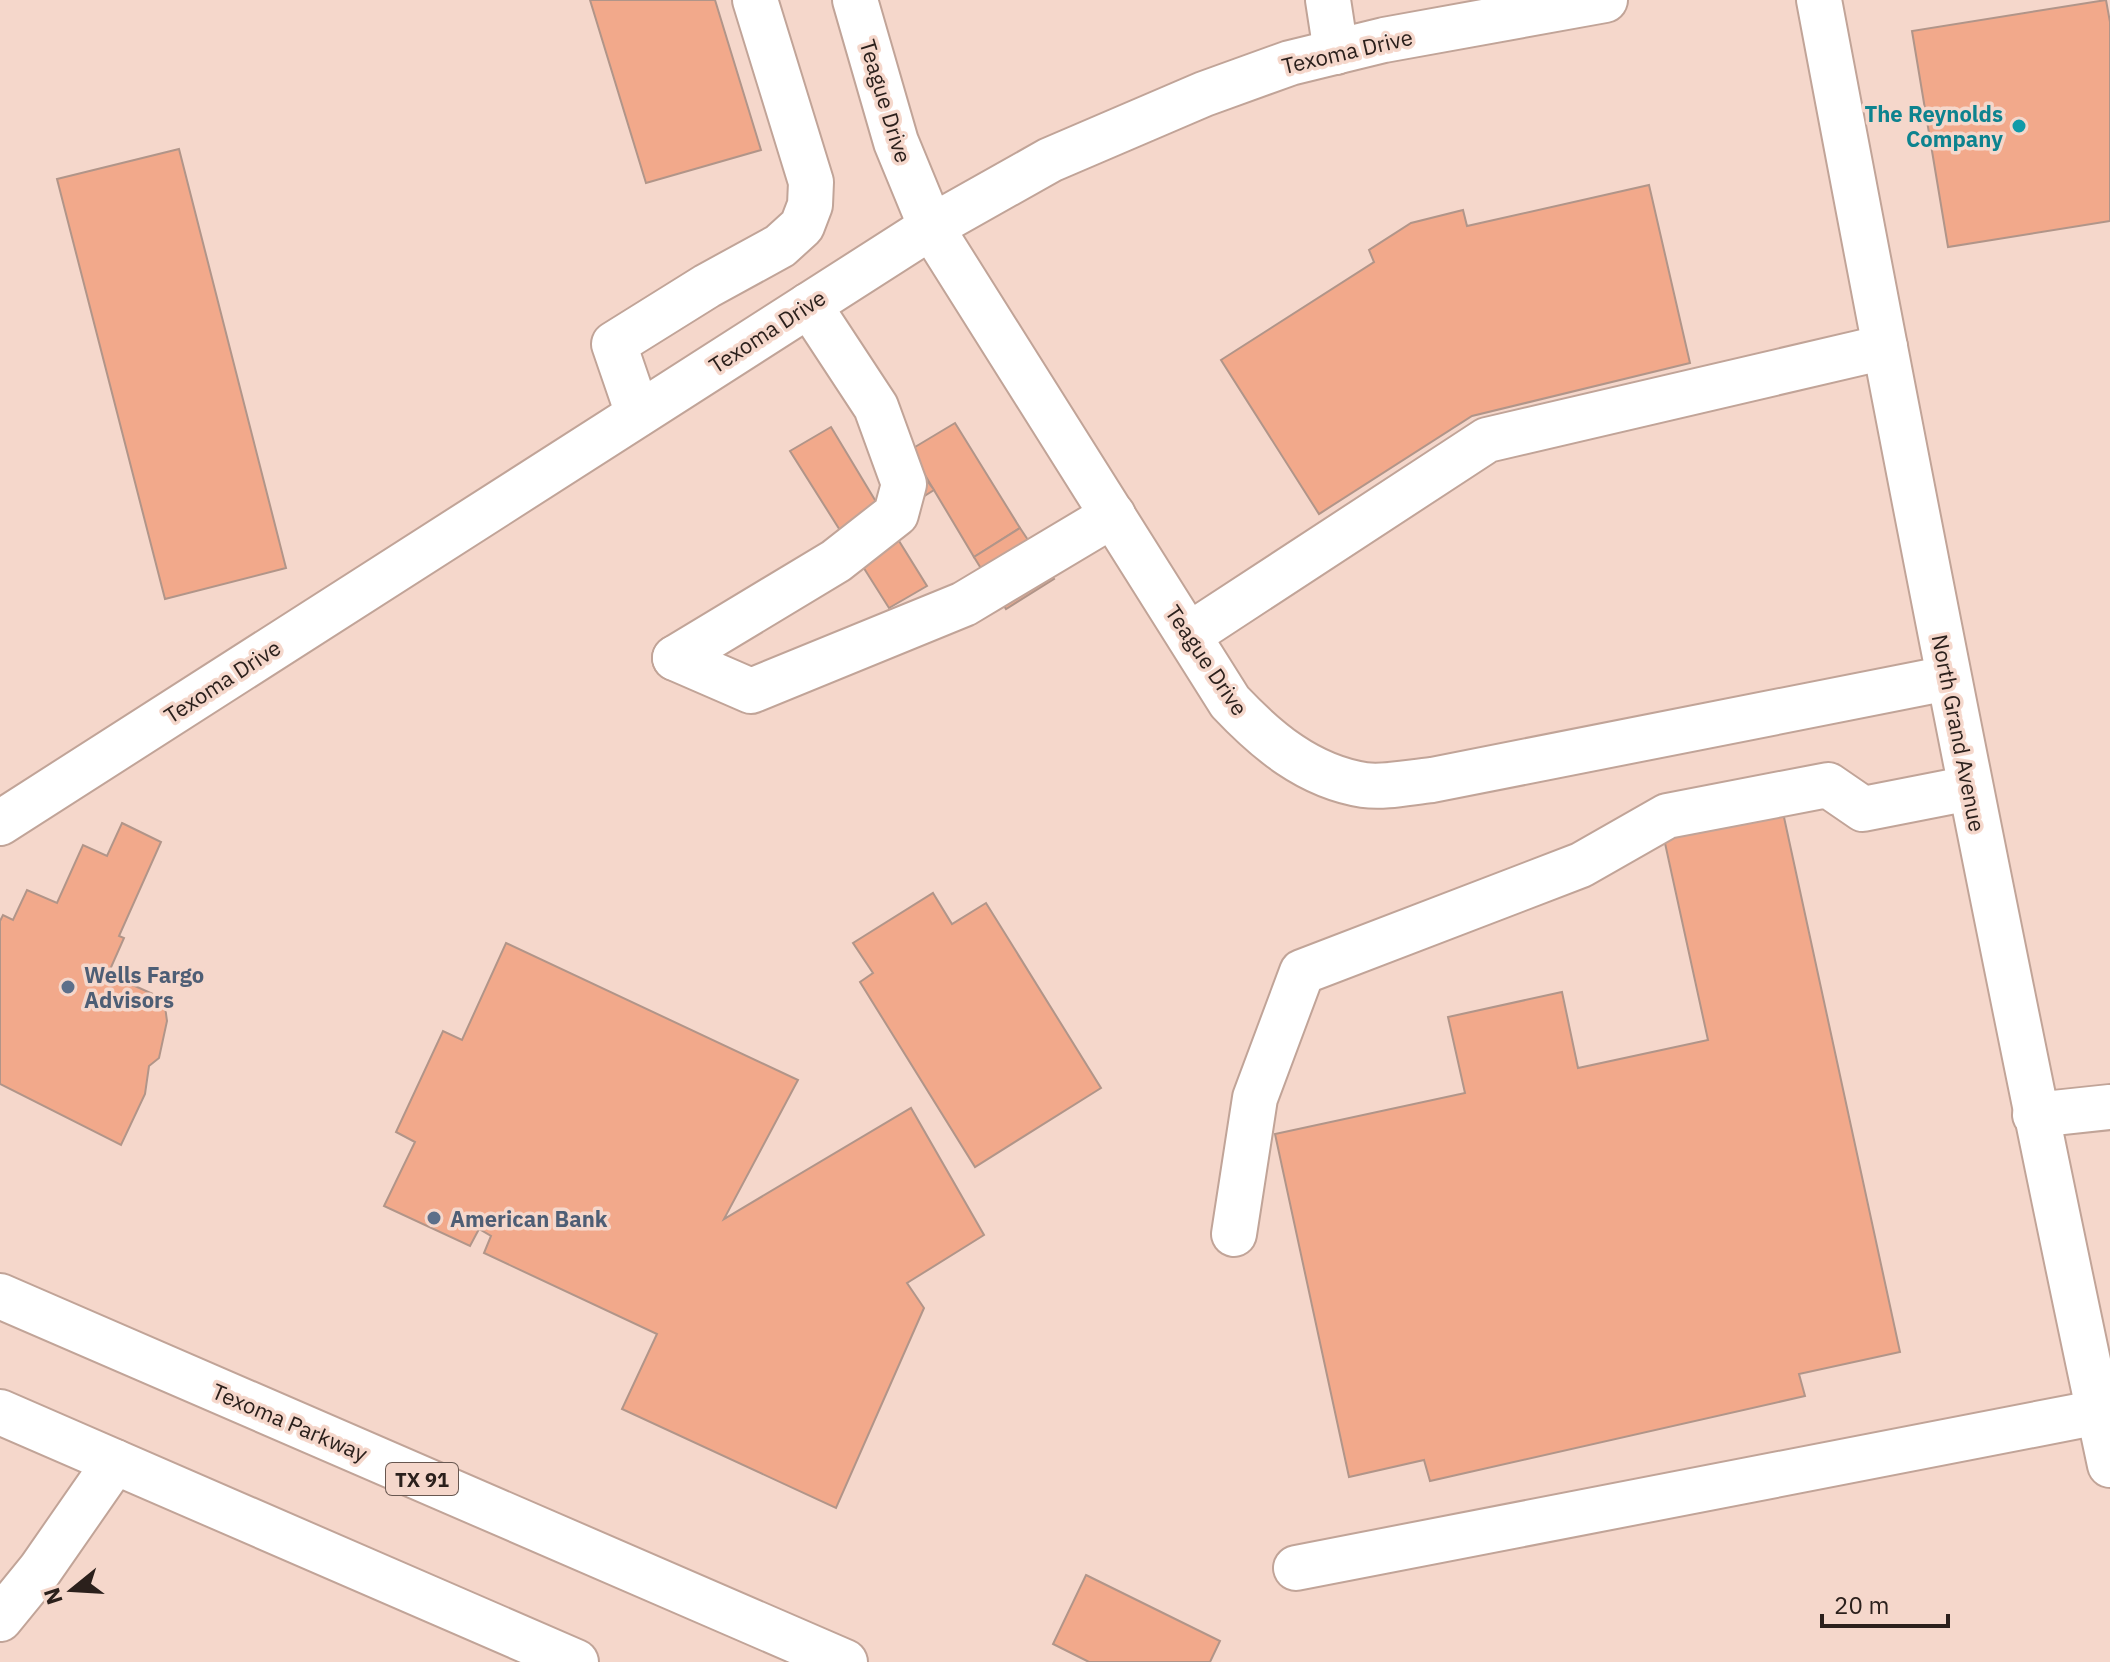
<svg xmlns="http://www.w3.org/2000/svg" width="2110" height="1662" font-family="'IBM Plex Sans',sans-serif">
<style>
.building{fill:#f2a98b;stroke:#b19589;stroke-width:2}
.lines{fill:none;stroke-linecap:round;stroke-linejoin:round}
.minor-casing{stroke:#c1a498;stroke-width:48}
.major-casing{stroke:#c1a498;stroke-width:48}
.minor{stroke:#fff;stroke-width:44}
.major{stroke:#fff;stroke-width:44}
.culture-dot{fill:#0f9aa8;stroke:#f5d7cb;stroke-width:3}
.service-dot{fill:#5c6f8a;stroke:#f5d7cb;stroke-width:3}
.labels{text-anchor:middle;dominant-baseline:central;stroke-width:7;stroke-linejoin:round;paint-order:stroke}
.shield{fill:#f5d7cb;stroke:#685750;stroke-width:2}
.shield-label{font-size:20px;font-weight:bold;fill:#2b201c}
.street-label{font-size:22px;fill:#2b201c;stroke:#f5d7cb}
.culture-label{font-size:22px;font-weight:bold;fill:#0d838f;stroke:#f5d7cb;text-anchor:end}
.service-label{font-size:22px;font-weight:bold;fill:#4e5e75;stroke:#f5d7cb;text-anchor:start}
</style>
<rect width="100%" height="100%" fill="#f5d7cb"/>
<g class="building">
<polygon points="590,0 715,0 761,150 646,183"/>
<polygon points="2106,0 2110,22 2110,221 1948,247 1912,31"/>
<polygon points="179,149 286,568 165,599 57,179"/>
<polygon points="1649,185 1690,363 1472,416 1319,514 1221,360 1374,262 1369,250 1411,223 1463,210 1467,226"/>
<polygon points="955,423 1020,528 974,557 910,450"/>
<polygon points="831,427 881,510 928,482 934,490 886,520 927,586 889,608 790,451"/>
<polygon points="1020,528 1054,579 1006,609 974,557"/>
<polygon points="1782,808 1900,1352 1799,1374 1805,1396 1430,1481 1424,1460 1349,1477 1275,1134 1465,1093 1448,1017 1562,992 1578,1068 1708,1040 1663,834"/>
<polygon points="122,823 161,842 119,936 124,938 108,974 164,999 167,1021 159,1058 149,1066 145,1094 121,1145 0,1084 0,921 3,915 13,920 27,890 57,903 83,845 107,856"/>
<polygon points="933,893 952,924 986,903 1101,1088 975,1167 860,982 873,973 853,943"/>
<polygon points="506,943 798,1080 724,1219 911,1108 984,1235 907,1283 924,1308 836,1508 622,1409 657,1334 484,1253 491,1236 479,1229 470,1246 384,1206 415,1142 396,1132 443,1031 462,1040"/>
<polygon points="1086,1575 1220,1641 1210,1662 1089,1662 1053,1644"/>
</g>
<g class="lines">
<defs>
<g id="minor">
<path d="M 855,0 L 896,142 L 931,227 L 1230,702 C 1267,741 1308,776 1364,785 C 1385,788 1411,782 1432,780 L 1948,678"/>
<polyline points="1328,0 1336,52"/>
<polyline points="638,414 614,344 707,286 780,246 802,226 810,205 811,182 755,0"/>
<polyline points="1189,635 1487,440 1885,347"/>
<polyline points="675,658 836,561 896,514 904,484 876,407 809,305"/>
<polyline points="675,658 751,691 964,604 1113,515"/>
<polyline points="0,823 931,227 1050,160 1204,94 1290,63 1384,40 1605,0"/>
<polyline points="2035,1115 2110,1107"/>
<polyline points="1234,1234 1255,1098 1302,972 1581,865 1667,816 1828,785 1863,809 1970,788"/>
<polyline points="1296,1568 2099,1412"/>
<polyline points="0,1619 40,1570 115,1462"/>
</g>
<g id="major">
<path d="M 1819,0 C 1911,489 2006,978 2110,1465"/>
<polyline points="0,1296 845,1662"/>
<polyline points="0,1412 576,1662"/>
</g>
</defs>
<use href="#minor" class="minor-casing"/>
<use href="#major" class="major-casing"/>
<use href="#minor" class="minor"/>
<use href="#major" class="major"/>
</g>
<circle class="culture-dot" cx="2019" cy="126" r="8"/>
<g class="service-dot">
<circle cx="68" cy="987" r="8"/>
<circle cx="434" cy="1218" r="8"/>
</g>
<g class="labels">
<rect class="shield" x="386" y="1463" width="72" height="32" rx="6"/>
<g class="shield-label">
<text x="422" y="1479">TX 91</text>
</g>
<g class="street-label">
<text transform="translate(1347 51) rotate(-13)">Texoma Drive</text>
<text transform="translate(886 101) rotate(73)">Teague Drive</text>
<text transform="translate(767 331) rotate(-33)">Texoma Drive</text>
<text transform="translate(1207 660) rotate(56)">Teague Drive</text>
<text transform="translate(222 681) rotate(-33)">Texoma Drive</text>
<text transform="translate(1959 733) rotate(79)">North Grand Avenue</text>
<text transform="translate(290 1422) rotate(23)">Texoma Parkway</text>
</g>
<g class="culture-label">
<text x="2003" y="113">The Reynolds<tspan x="2003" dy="25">Company</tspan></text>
</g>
<g class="service-label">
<text x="84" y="974">Wells Fargo<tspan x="84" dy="25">Advisors</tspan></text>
<text x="450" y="1218">American Bank</text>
</g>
</g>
<g transform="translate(72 1590) rotate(252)" stroke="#f5d7cb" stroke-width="6" paint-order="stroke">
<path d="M0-6L14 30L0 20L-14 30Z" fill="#2b201c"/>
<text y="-12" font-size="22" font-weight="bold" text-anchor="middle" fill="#2b201c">N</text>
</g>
<path d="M1822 1614v12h126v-12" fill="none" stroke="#2b201c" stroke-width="4"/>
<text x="1834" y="1614" font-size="24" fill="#2b201c" stroke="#f5d7cb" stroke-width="6" paint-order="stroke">20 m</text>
</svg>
